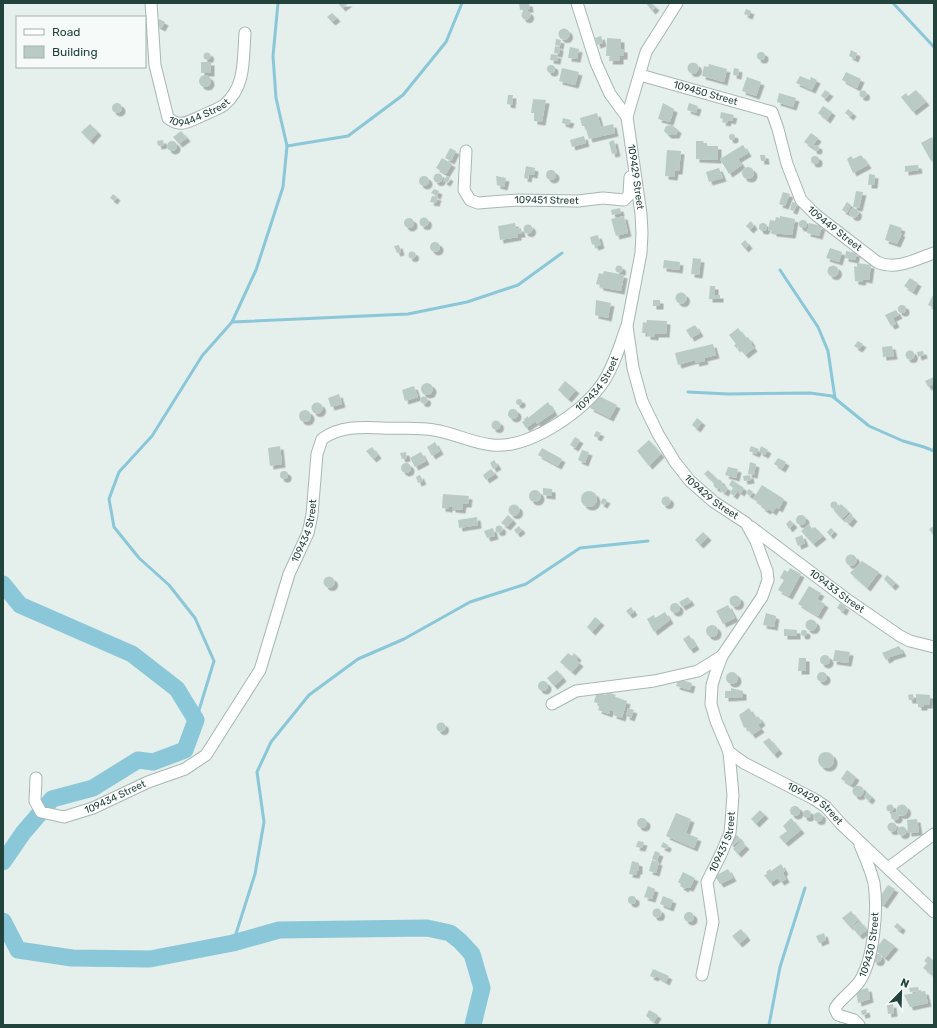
<svg xmlns="http://www.w3.org/2000/svg" width="937" height="1028" font-family="Rubik,sans-serif">
<style>
.lines{fill:none;stroke-linecap:round;stroke-linejoin:round}
.stream{stroke:#8ac7d8;stroke-width:3}
.river{stroke:#8ac7d8;stroke-width:17}
.building{fill:#bacbc5;filter:url(#shadow)}
.minor-casing{stroke:#a7b8b3;stroke-width:13}
.minor{stroke:#fff;stroke-width:11}
.labels{text-anchor:middle;dominant-baseline:central;stroke-width:3.5;stroke-linejoin:round;paint-order:stroke}
.street-label{font-size:10px;fill:#22433c;stroke:#f6fbf9}
</style>
<defs>
<filter id="shadow"><feDropShadow dx="3.5" dy="3.5" stdDeviation="0" flood-color="#0004"/></filter>
</defs>
<rect width="100%" height="100%" fill="#e5efeb"/>
<g class="lines">
<g class="stream">
<polyline points="893,3 934,47"/>
<polyline points="287,146 348,136 403,95 446,42 462,3"/>
<polyline points="780,270 818,327 828,351 835,398"/>
<polyline points="232,322 408,314 467,302 518,285 562,253"/>
<polyline points="688,392 728,394 810,393 832,396 869,426 903,441 924,447 934,451"/>
<polyline points="196,720 214,661 195,618 169,585 139,558 114,527 109,499 119,472 152,436 202,356 232,322 256,270 283,187 287,146 276,98 273,56 278,3"/>
<polyline points="233,943 255,874 264,822 257,772 271,742 309,695 358,659 404,639 470,602 526,584 580,548 648,541"/>
<polyline points="769,1025 780,967 805,888"/>
</g>
<g class="river">
<polyline points="3,584 20,605 132,654 177,689 196,720 185,750 153,762 138,760 93,788 52,799 23,833 3,862"/>
<polyline points="3,921 18,950 72,958 150,959 233,943 279,930 427,928 450,933 460,941 472,954 482,988 473,1025"/>
</g>
</g>
<g class="building">
<polygon points="338,3 349,3 342,8"/>
<polygon points="519,3 529,3 530,9 520,10"/>
<polygon points="646,3 651,3 656,7 652,11"/>
<polygon points="746,9 751,11 749,16 744,14"/>
<circle cx="526" cy="15" r="4.5"/>
<polygon points="332,13 337,18 332,22 327,17"/>
<polygon points="159,19 165,22 162,28 156,25"/>
<circle cx="564" cy="34" r="5.5"/>
<polygon points="601,36 603,43 597,45 595,38"/>
<polygon points="607,38 621,39 621,49 624,49 624,56 620,56 620,61 609,61 610,56 606,56"/>
<polygon points="556,39 561,40 560,46 555,45"/>
<polygon points="555,46 560,47 559,54 554,53"/>
<polygon points="570,47 579,49 577,59 568,58"/>
<polygon points="851,50 857,53 855,59 849,56"/>
<circle cx="761" cy="56" r="4"/>
<circle cx="207" cy="56" r="3.5"/>
<polygon points="551,54 558,55 557,61 550,60"/>
<rect x="201" y="62" width="10" height="11"/>
<circle cx="693" cy="68" r="5.5"/>
<polygon points="709,64 727,69 724,82 702,76 704,66 708,67"/>
<circle cx="551" cy="69" r="4"/>
<polygon points="562,68 579,72 575,85 559,81"/>
<polygon points="734,68 739,69 738,76 733,75"/>
<polygon points="846,72 861,79 857,88 842,80"/>
<circle cx="205" cy="81" r="6"/>
<polygon points="800,76 810,80 811,77 817,80 812,90 796,83"/>
<polygon points="747,77 761,82 756,96 742,91"/>
<polygon points="825,90 830,93 825,99 821,96"/>
<polygon points="916,90 926,102 913,112 901,97 906,93 908,96"/>
<circle cx="863" cy="94" r="3.5"/>
<polygon points="779,93 796,98 793,107 777,102"/>
<polygon points="508,95 513,95 512,105 507,104"/>
<polygon points="533,99 546,100 542,122 534,121 534,113 531,113"/>
<polygon points="663,103 674,109 670,122 658,119"/>
<polygon points="689,103 698,106 696,113 687,110"/>
<circle cx="117" cy="108" r="5"/>
<polygon points="823,106 832,112 827,120 818,113"/>
<polygon points="848,109 853,113 850,117 845,113"/>
<polygon points="721,112 734,115 732,121 728,120 727,123 722,122 723,119 720,118"/>
<polygon points="597,113 601,127 613,124 615,133 589,139 585,126 582,126 580,118"/>
<polygon points="563,118 571,120 569,125 562,123"/>
<polygon points="90,124 98,132 90,141 81,132"/>
<polygon points="672,125 678,130 676,135 668,135 664,131 665,128 666,126"/>
<polygon points="181,131 187,138 179,144 173,137"/>
<polygon points="811,133 818,138 812,147 804,142"/>
<circle cx="732" cy="137" r="3"/>
<polygon points="584,136 586,143 572,147 570,140"/>
<polygon points="932,137 934,141 934,159 931,161 921,143"/>
<polygon points="163,140 164,145 158,146 157,141"/>
<polygon points="614,140 617,153 612,154 609,142"/>
<polygon points="696,141 704,141 703,143 707,143 707,146 718,146 718,160 696,159"/>
<circle cx="172" cy="146" r="5"/>
<polygon points="743,145 748,153 738,159 742,165 729,174 720,159"/>
<circle cx="816" cy="148" r="3"/>
<polygon points="450,148 456,151 451,161 445,158"/>
<polygon points="667,150 681,151 679,171 675,171 674,177 665,176"/>
<polygon points="760,155 765,155 766,161 761,161"/>
<polygon points="861,155 868,165 853,173 847,159 851,156 853,159"/>
<circle cx="815" cy="160" r="4"/>
<polygon points="442,158 452,164 446,174 436,168"/>
<polygon points="918,165 919,170 905,172 905,166"/>
<polygon points="526,166 535,168 534,175 529,174 528,179 524,178"/>
<circle cx="748" cy="173" r="6"/>
<polygon points="719,168 723,178 709,182 706,172"/>
<circle cx="551" cy="175" r="5"/>
<circle cx="438" cy="178" r="4.5"/>
<polygon points="869,174 875,175 874,185 868,185"/>
<polygon points="447,176 450,178 447,183 443,181"/>
<polygon points="496,176 506,178 504,187 497,185"/>
<circle cx="424" cy="181" r="5"/>
<polygon points="434,189 439,191 437,196 431,193"/>
<polygon points="856,191 863,192 859,208 853,207"/>
<polygon points="783,192 790,194 785,206 779,204"/>
<polygon points="113,194 117,197 114,201 110,198"/>
<polygon points="432,196 438,197 436,203 430,202"/>
<polygon points="792,202 797,203 794,211 790,210"/>
<polygon points="847,202 851,205 847,213 842,210"/>
<polygon points="620,208 621,213 612,215 611,210"/>
<circle cx="854" cy="213" r="4.5"/>
<polygon points="624,216 628,233 616,236 611,219"/>
<polygon points="780,216 795,219 792,235 773,233 773,231 768,230 770,220 775,221 776,217 780,218"/>
<circle cx="424" cy="222" r="4.5"/>
<circle cx="409" cy="223" r="5"/>
<circle cx="803" cy="224" r="4"/>
<polygon points="751,221 754,226 750,230 746,226"/>
<circle cx="763" cy="227" r="4"/>
<polygon points="515,223 516,229 521,228 522,234 518,234 518,237 500,240 498,226"/>
<polygon points="809,223 822,226 819,236 807,233"/>
<polygon points="890,224 902,228 900,233 902,233 897,244 885,240"/>
<circle cx="528" cy="229" r="4.5"/>
<polygon points="598,235 601,245 595,247 594,244 592,245 590,237"/>
<polygon points="745,240 749,245 745,249 741,244"/>
<circle cx="435" cy="247" r="5"/>
<polygon points="399,245 401,252 397,253 394,246"/>
<polygon points="830,248 842,252 839,262 826,258"/>
<polygon points="846,251 857,253 855,260 845,258"/>
<circle cx="412" cy="255" r="3.5"/>
<polygon points="693,258 701,259 699,275 691,274"/>
<polygon points="664,260 680,262 679,270 663,268"/>
<polygon points="857,263 871,265 869,280 863,279 862,282 855,281 854,266 857,267"/>
<circle cx="833" cy="271" r="5.5"/>
<circle cx="619" cy="269" r="3.5"/>
<polygon points="604,271 624,275 621,291 600,287 600,285 596,284 599,273 603,274"/>
<polygon points="910,278 918,283 913,292 904,286"/>
<polygon points="710,286 715,286 715,295 720,295 720,299 709,299"/>
<circle cx="681" cy="298" r="5.5"/>
<polygon points="934,293 934,308 928,305"/>
<polygon points="596,300 611,303 608,318 595,315"/>
<rect x="653" y="300" width="7" height="6"/>
<circle cx="902" cy="309" r="4"/>
<polygon points="896,310 899,315 893,318 896,324 891,326 885,315"/>
<polygon points="647,320 667,321 666,334 655,334 655,337 647,336 647,333 642,333 643,322 646,323"/>
<polygon points="695,325 700,333 691,338 686,330"/>
<polygon points="738,328 746,338 748,337 752,343 751,344 754,348 745,355 738,347 737,349 734,345 736,344 729,335"/>
<polygon points="858,341 863,344 859,349 854,346"/>
<polygon points="713,344 716,355 704,358 705,361 696,363 695,360 678,365 675,353"/>
<polygon points="892,346 894,356 883,357 882,347"/>
<circle cx="910" cy="355" r="4.5"/>
<polygon points="923,351 924,355 918,357 917,352"/>
<polygon points="934,377 934,384 928,387 925,381"/>
<polygon points="565,381 576,390 568,399 558,390"/>
<circle cx="427" cy="389" r="6"/>
<polygon points="414,386 418,397 405,401 402,390"/>
<polygon points="339,394 342,404 331,407 328,398"/>
<polygon points="597,395 617,405 610,418 590,408"/>
<circle cx="424" cy="400" r="3.5"/>
<circle cx="519" cy="402" r="3"/>
<polygon points="548,402 554,412 537,424 536,421 526,428 522,422 525,420 524,419 528,416 528,418"/>
<circle cx="317" cy="408" r="5.5"/>
<circle cx="513" cy="414" r="5"/>
<circle cx="305" cy="416" r="6"/>
<polygon points="697,418 702,422 697,429 692,425"/>
<circle cx="496" cy="425" r="4.5"/>
<polygon points="596,431 601,433 598,438 594,436"/>
<polygon points="575,437 580,440 575,448 570,445"/>
<polygon points="649,440 661,454 649,466 637,451"/>
<polygon points="435,442 440,451 432,456 427,447"/>
<polygon points="280,446 282,464 270,466 268,448"/>
<polygon points="751,446 759,449 756,454 749,451"/>
<polygon points="761,446 768,450 765,455 759,452"/>
<polygon points="372,447 378,455 373,459 366,451"/>
<polygon points="542,448 562,459 558,466 538,455"/>
<polygon points="582,450 589,452 585,463 578,460"/>
<polygon points="406,452 407,458 402,459 400,453"/>
<polygon points="421,452 426,461 415,467 410,458"/>
<polygon points="778,458 786,462 782,469 774,464"/>
<polygon points="494,460 498,466 493,469 490,463"/>
<polygon points="750,462 756,464 754,475 748,474"/>
<circle cx="406" cy="468" r="5"/>
<polygon points="728,467 738,469 736,478 725,475"/>
<polygon points="491,469 495,474 486,480 483,475"/>
<polygon points="708,470 716,478 713,482 704,474"/>
<circle cx="284" cy="475" r="4"/>
<polygon points="420,475 423,481 418,483 416,477"/>
<polygon points="750,475 751,480 744,481 743,476"/>
<circle cx="718" cy="484" r="4.5"/>
<polygon points="732,480 744,488 741,493 729,485"/>
<polygon points="723,485 728,488 725,493 720,490"/>
<polygon points="762,485 784,499 779,509 776,507 773,512 769,509 767,511 761,507 762,505 753,499"/>
<polygon points="543,488 552,489 552,496 543,495"/>
<polygon points="733,488 737,491 734,496 730,493"/>
<polygon points="749,489 753,492 750,496 746,493"/>
<circle cx="535" cy="496" r="6"/>
<circle cx="589" cy="499" r="8"/>
<polygon points="443,494 469,496 468,504 463,504 462,510 452,509 452,507 449,507 449,509 442,508"/>
<circle cx="666" cy="501" r="4.5"/>
<polygon points="603,498 607,500 604,505 600,503"/>
<circle cx="834" cy="505" r="3.5"/>
<polygon points="841,504 849,512 842,519 834,511"/>
<circle cx="514" cy="510" r="5.5"/>
<polygon points="850,514 854,518 849,524 844,520"/>
<polygon points="508,515 513,520 507,527 501,523"/>
<circle cx="801" cy="520" r="5"/>
<polygon points="477,517 478,525 459,528 458,520"/>
<polygon points="790,520 794,524 789,529 786,524"/>
<polygon points="809,524 812,529 815,527 823,536 813,544 801,531"/>
<circle cx="499" cy="529" r="3.5"/>
<polygon points="519,526 522,530 517,534 514,530"/>
<polygon points="934,526 934,535 933,535 929,529"/>
<polygon points="493,528 495,536 487,538 484,531"/>
<polygon points="831,528 834,531 830,536 827,532"/>
<polygon points="703,532 708,537 700,545 695,540"/>
<polygon points="802,535 805,543 798,546 795,538"/>
<circle cx="851" cy="560" r="5.5"/>
<polygon points="862,561 879,572 867,588 850,573"/>
<polygon points="790,568 801,574 789,596 778,590 784,580 780,578 784,570 788,572"/>
<polygon points="887,575 896,583 892,587 884,579"/>
<circle cx="329" cy="582" r="5.5"/>
<polygon points="809,586 821,593 817,599 825,604 818,616 798,604"/>
<circle cx="735" cy="601" r="5.5"/>
<polygon points="688,597 691,602 682,607 679,602"/>
<circle cx="675" cy="608" r="5"/>
<polygon points="840,603 846,607 843,612 837,608"/>
<polygon points="728,605 735,618 723,624 716,611"/>
<polygon points="631,607 634,612 629,615 626,611"/>
<polygon points="665,612 670,620 654,632 647,619 654,615 655,618"/>
<polygon points="766,613 776,616 774,627 763,625"/>
<polygon points="595,617 601,622 592,632 587,627"/>
<circle cx="811" cy="625" r="5.5"/>
<circle cx="712" cy="631" r="6"/>
<polygon points="784,629 797,630 797,636 784,636"/>
<circle cx="804" cy="633" r="3"/>
<polygon points="689,635 696,646 690,650 683,639"/>
<polygon points="899,646 903,653 890,657 890,658 886,660 882,653"/>
<polygon points="835,650 850,652 848,663 833,661"/>
<polygon points="568,653 572,656 574,653 578,657 576,660 580,663 572,672 560,662"/>
<circle cx="825" cy="660" r="5"/>
<polygon points="799,658 806,658 806,671 798,671"/>
<polygon points="557,670 563,678 554,686 547,678"/>
<circle cx="732" cy="678" r="6"/>
<circle cx="822" cy="677" r="5"/>
<polygon points="678,679 692,683 690,690 676,686"/>
<circle cx="543" cy="686" r="5"/>
<polygon points="731,688 743,691 743,697 725,698 725,691 731,691"/>
<polygon points="597,692 606,695 607,692 616,695 615,697 627,701 622,718 613,715 614,711 610,710 609,714 598,710 600,704 594,702"/>
<polygon points="913,694 914,700 909,700 908,695"/>
<polygon points="916,694 930,695 929,705 924,705 924,707 918,707 918,704 916,704"/>
<polygon points="628,708 634,710 631,718 626,716"/>
<polygon points="749,708 755,718 758,716 762,722 758,725 761,729 752,735 746,727 744,728 739,715"/>
<circle cx="441" cy="727" r="4.5"/>
<polygon points="769,738 779,750 774,755 763,742"/>
<circle cx="826" cy="760" r="8"/>
<polygon points="847,770 856,777 851,785 841,779"/>
<circle cx="858" cy="791" r="5.5"/>
<polygon points="867,792 872,797 869,801 864,797"/>
<circle cx="902" cy="810" r="5.5"/>
<circle cx="890" cy="808" r="3.5"/>
<circle cx="795" cy="811" r="5"/>
<polygon points="760,810 765,815 756,824 751,819"/>
<circle cx="807" cy="814" r="4"/>
<circle cx="895" cy="816" r="4"/>
<circle cx="818" cy="817" r="4.5"/>
<polygon points="676,813 691,819 686,833 698,838 694,848 666,836"/>
<polygon points="791,818 801,830 785,843 779,837 787,831 783,826"/>
<circle cx="642" cy="823" r="5"/>
<polygon points="917,819 919,832 908,833 907,820"/>
<circle cx="892" cy="827" r="4.5"/>
<circle cx="902" cy="831" r="4.5"/>
<polygon points="737,835 741,840 732,845 729,842"/>
<polygon points="638,841 644,842 642,848 636,847"/>
<polygon points="741,841 746,846 738,854 733,849"/>
<polygon points="663,842 668,845 667,849 661,847"/>
<polygon points="655,851 660,853 657,861 652,859"/>
<polygon points="652,860 659,862 656,873 649,871"/>
<polygon points="632,861 639,863 639,871 637,871 636,875 629,874"/>
<polygon points="781,864 785,871 783,873 786,879 781,882 778,878 770,883 764,875 767,874 766,872 770,869 771,871"/>
<polygon points="728,869 733,878 720,884 715,876"/>
<polygon points="683,872 695,878 690,888 686,887 685,889 680,886 681,884 678,882"/>
<polygon points="888,885 895,889 884,905 877,901"/>
<polygon points="648,886 655,889 652,899 644,897"/>
<polygon points="663,896 673,900 670,908 660,904"/>
<circle cx="632" cy="900" r="4"/>
<circle cx="657" cy="913" r="4.5"/>
<polygon points="851,911 858,920 850,927 842,918"/>
<circle cx="689" cy="917" r="5"/>
<polygon points="860,921 867,930 859,936 852,927"/>
<polygon points="897,923 902,927 900,931 894,927"/>
<polygon points="741,929 747,937 739,944 732,936"/>
<polygon points="824,933 826,940 819,943 816,936"/>
<polygon points="884,938 895,946 885,958 875,950"/>
<circle cx="877" cy="958" r="4.5"/>
<polygon points="928,956 934,961 934,976 923,968 927,963 924,961"/>
<polygon points="653,969 669,976 666,982 656,976 655,978 650,976"/>
<polygon points="918,987 919,991 910,992 909,988"/>
<polygon points="868,988 870,999 858,1003 856,991"/>
<polygon points="925,991 928,1003 910,1007 904,995"/>
<polygon points="893,1004 894,1013 888,1014 887,1005"/>
<polygon points="866,1009 867,1014 862,1015 861,1011"/>
<polygon points="649,1010 658,1015 654,1022 646,1016"/>
</g>
<g class="lines">
<defs>
<g id="minor">
<path id="s1" d="M 151,3 L 155,65 L 168,118 C 179,127 186,123 199,117 C 207,113 217,110 224,105 C 246,87 243,59 245,33"/>
<path id="s2" d="M 577,3 L 596,63 L 610,94 L 627,117 L 641,214 L 642,233 L 641,253 L 627,326 L 633,368 L 642,401 L 658,434 L 675,462 L 690,481 L 714,502 L 746,523 L 756,541 L 767,571 L 768,580 L 762,597 L 722,656 L 716,672 L 712,685 L 711,704 L 716,721 L 729,752 L 744,763 L 814,799 L 826,807 L 841,824 L 934,912"/>
<path id="s3" d="M 640,75 L 772,112 L 778,129 L 787,164 L 801,200 L 816,215 L 877,262 C 896,271 916,259 934,253"/>
<polyline points="627,117 646,52 677,3"/>
<path id="s4" d="M 466,151 L 464,190 L 470,200 L 478,203 L 518,200 L 578,201 L 603,198 L 624,200 L 629,195 L 630,177"/>
<path id="s5" d="M 751,527 L 845,598 L 900,636 L 910,641 L 934,647"/>
<polyline points="552,704 576,691 654,681 698,671 722,656"/>
<path id="s6" d="M 36,778 L 35,801 L 41,812 L 64,817 L 93,808 L 148,782 L 185,769 L 206,755 L 260,670 L 289,574 L 308,533 L 312,515 L 317,454 L 322,439 C 340,426 361,427 383,428 C 400,429 418,427 434,430 C 454,433 472,443 492,445 C 530,449 584,411 604,381 C 614,365 620,346 626,328"/>
<polyline points="888,868 934,834"/>
<path id="s7" d="M 702,975 L 713,922 L 707,882 L 721,854 L 730,833 L 731,822 L 733,795 L 729,752"/>
<path id="s8" d="M 859,1025 L 854,1020 L 838,1015 L 835,1009 C 837,1001 856,989 861,979 C 874,956 878,909 874,883 C 871,870 865,857 860,845"/>
</g>
</defs>
<use href="#minor" class="minor-casing"/>
<use href="#minor" class="minor"/>
</g>
<g class="labels">
<g class="street-label">
<text stroke="none"><textPath href="#s3" startOffset="68">109450 Street</textPath></text>
<text stroke="none"><textPath href="#s1" startOffset="151">109444 Street</textPath></text>
<text stroke="none"><textPath href="#s2" startOffset="186">109429 Street</textPath></text>
<text stroke="none"><textPath href="#s4" startOffset="128">109451 Street</textPath></text>
<text stroke="none"><textPath href="#s3" startOffset="274">109449 Street</textPath></text>
<text stroke="none"><textPath href="#s6" startOffset="858">109434 Street</textPath></text>
<text stroke="none"><textPath href="#s2" startOffset="534">109429 Street</textPath></text>
<text stroke="none"><textPath href="#s6" startOffset="462">109434 Street</textPath></text>
<text stroke="none"><textPath href="#s5" startOffset="107">109433 Street</textPath></text>
<text stroke="none"><textPath href="#s6" startOffset="114">109434 Street</textPath></text>
<text stroke="none"><textPath href="#s2" startOffset="930">109429 Street</textPath></text>
<text stroke="none"><textPath href="#s7" startOffset="138">109431 Street</textPath></text>
<text stroke="none"><textPath href="#s8" startOffset="106">109430 Street</textPath></text>
</g>
</g>
<rect width="937" height="1028" fill="none" stroke="#22433c" stroke-width="8"/>
<rect x="16" y="16" width="130" height="52" fill="#f6fbf9" stroke="#a1b1ad"/>
<rect x="24" y="29" width="20" height="6" fill="#ffffff" stroke="#a1b1ad"/>
<text x="52" y="36" font-size="12" fill="#22433c">Road</text>
<rect x="24" y="46" width="20" height="12" fill="#bacbc5" stroke="#a1b1ad"/>
<text x="52" y="56" font-size="12" fill="#22433c">Building</text>
<g transform="translate(901 992) rotate(23)" stroke="#f6fbf9" stroke-width="3" paint-order="stroke">
<path d="M0-3L7 15L0 10L-7 15Z" fill="#22433c"/>
<text y="-6" font-size="11" font-weight="bold" text-anchor="middle" fill="#22433c">N</text>
</g>
</svg>
